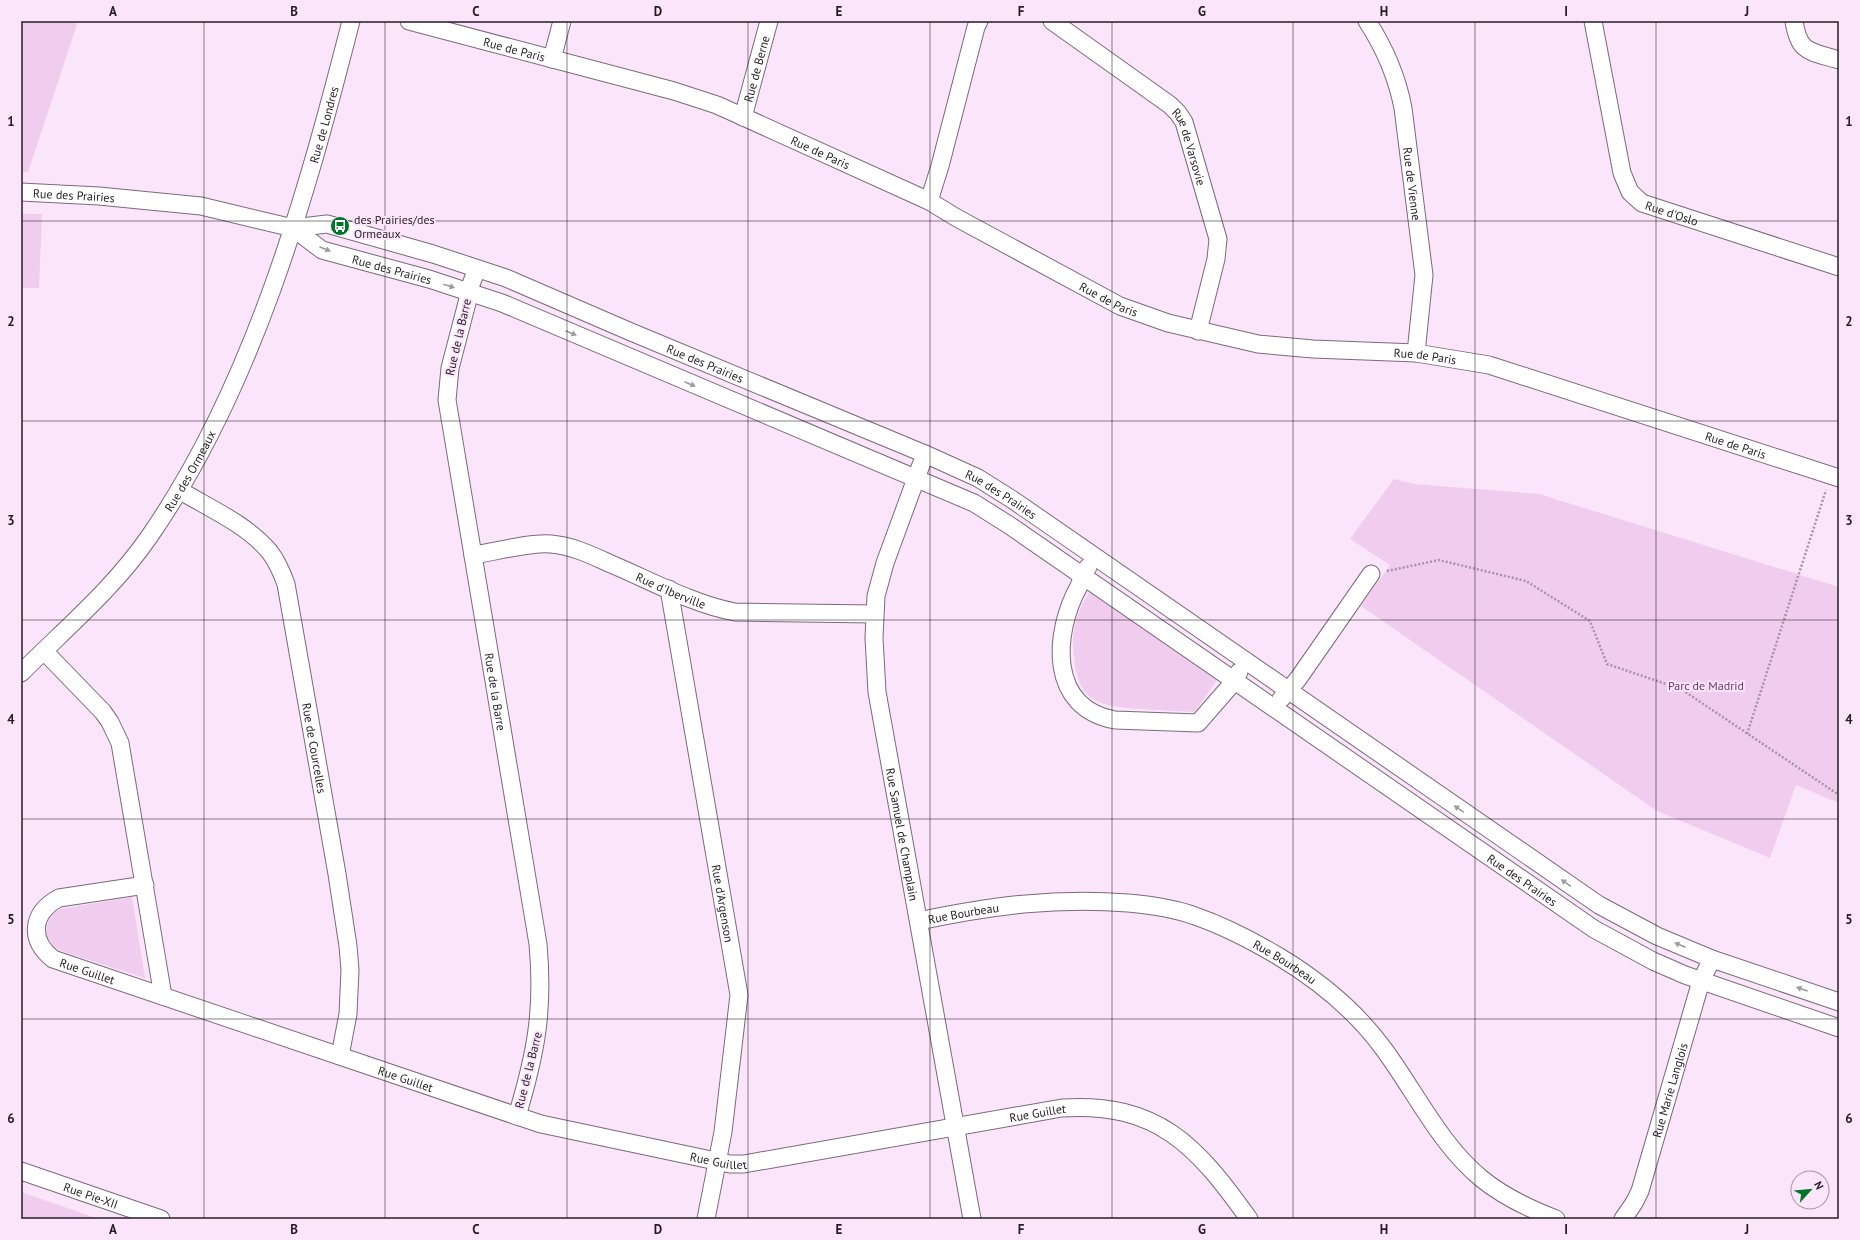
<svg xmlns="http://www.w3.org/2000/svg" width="1860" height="1240" font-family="'PT Sans',sans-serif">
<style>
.green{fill:#f0ccee}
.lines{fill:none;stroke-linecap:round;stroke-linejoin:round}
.minor-casing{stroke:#7d697c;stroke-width:19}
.path{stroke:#a594a4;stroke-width:2.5;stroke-dasharray:2 2;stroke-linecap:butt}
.minor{stroke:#fff;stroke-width:17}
.oneway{fill:#9d999c}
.grid{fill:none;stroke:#251c24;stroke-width:1;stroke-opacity:0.55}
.labels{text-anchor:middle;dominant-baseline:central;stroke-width:4;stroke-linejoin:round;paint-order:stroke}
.street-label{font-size:12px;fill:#251c24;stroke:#fbe5fa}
.poi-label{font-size:12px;fill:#251c24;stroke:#fbe5fa;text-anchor:start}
.park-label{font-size:12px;fill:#693b69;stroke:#fbe5fa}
.neatline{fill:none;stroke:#251c24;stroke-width:1.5}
.grid-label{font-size:13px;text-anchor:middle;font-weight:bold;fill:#251c24}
</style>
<rect width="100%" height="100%" fill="#fbe5fa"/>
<g class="green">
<polygon points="21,21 78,21 28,172 21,173"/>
<polygon points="21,214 42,214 39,288 21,288"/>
<polygon points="1394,479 1414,484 1539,494 1839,587 1839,803 1796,785 1770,858 1657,811 1361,606 1390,565 1350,539"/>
<path d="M 1090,592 L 1217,680 L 1196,710 L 1193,712 C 1175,711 1158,710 1140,709 C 1099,706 1078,703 1074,656 C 1071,632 1076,611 1090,592 Z"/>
<path d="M 132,897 L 145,978 L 61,951 C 42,941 41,919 61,909 Z"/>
<polygon points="21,1192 99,1219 21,1219"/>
</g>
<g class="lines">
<defs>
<g id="minor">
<path id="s1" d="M 409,21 L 674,91 L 717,105 L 929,201 L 957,218 L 1120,306 L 1168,323 L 1258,344 L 1313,349 L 1416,353 L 1489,365 L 1839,478"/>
<path id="s2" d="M 1052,21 L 1170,105 L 1178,113 L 1184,122 L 1218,239 L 1216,259 L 1198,331"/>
<path id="s3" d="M 1367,21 C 1384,47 1397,77 1403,108 L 1424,275 L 1416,353"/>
<path id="s4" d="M 1593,21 L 1622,173 L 1630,192 L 1642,203 L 1839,267"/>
<path d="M 1794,21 C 1799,54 1810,51 1839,60"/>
<polyline points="552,59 562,21"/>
<path id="s5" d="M 743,117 L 769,21"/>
<path id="s6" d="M 21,192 L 99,196 L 201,206 L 293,228 L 327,224 L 433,254 L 506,278 L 631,332 L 925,454 L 978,478 L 1013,500 L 1599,905 L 1657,936 L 1712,959 L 1839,1002"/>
<polyline points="929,201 940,166 976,27 979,21"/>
<path id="s7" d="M 293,228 L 322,250 L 429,279 L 502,303 L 974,503 L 1009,525 L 1594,929 L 1653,961 L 1685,975 L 1839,1028"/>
<path id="s8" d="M 477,269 L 468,292 L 468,299 L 450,368 L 447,400 L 538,944 C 544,1010 536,1053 517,1116"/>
<path id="s9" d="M 925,454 L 885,563 L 876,596 L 874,638 L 877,692 L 972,1219"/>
<path id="s10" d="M 179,490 C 209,508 246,524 269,551 C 277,561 282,573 286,584 L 337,874 L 348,946 L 350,970 L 348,1014 L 340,1056"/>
<path id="s11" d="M 473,555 C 494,552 531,542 551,544 C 573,546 591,555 611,564 C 649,580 695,605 735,612 L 874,614"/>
<path d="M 1088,567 C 1083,573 1082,579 1079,586 C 1053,633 1048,708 1115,720 L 1198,723 L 1232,684 L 1239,672"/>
<path id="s12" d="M 669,589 L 739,995 L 723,1132 L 706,1219"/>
<polyline points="44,651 103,712 110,722 120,743 163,996"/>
<path id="s13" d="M 21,673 C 65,629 113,589 149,537 C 253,387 306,197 351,21"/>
<polyline points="1281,699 1298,679 1371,574"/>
<path id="s14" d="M 145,885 L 59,898 C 31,913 29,940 53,959 L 517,1116 L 541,1124 L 730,1164 L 744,1164 L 1062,1108 C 1158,1102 1197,1146 1249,1219"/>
<path id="s15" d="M 919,921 C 990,906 1056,897 1128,903 C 1150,905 1174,908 1195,916 C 1224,926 1251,940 1278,956 C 1318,980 1355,1010 1383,1048 C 1415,1091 1440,1145 1482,1179 C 1504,1197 1530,1209 1556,1219"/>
<path id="s16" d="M 21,1171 L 161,1219"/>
<path id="s17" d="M 1623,1219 L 1634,1203 L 1640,1191 L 1701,981 L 1712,959"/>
</g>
</defs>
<use href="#minor" class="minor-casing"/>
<g class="path">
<polyline points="1387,571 1439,560 1526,581 1590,621 1607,664 1681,689 1839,795"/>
<polyline points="1747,734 1826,490"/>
</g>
<use href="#minor" class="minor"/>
</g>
<defs><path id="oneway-solid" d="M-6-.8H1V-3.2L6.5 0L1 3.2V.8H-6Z"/></defs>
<g class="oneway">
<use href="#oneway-solid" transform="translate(325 249) rotate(23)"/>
<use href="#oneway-solid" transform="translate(449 286) rotate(18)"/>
<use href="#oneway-solid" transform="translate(571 333) rotate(23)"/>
<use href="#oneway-solid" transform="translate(690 384) rotate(23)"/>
<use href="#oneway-solid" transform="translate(1459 809) rotate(-145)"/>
<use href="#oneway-solid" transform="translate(1566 883) rotate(-146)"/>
<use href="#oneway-solid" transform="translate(1680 945) rotate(-157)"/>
<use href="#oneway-solid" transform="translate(1802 989) rotate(-161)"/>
</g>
<path class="grid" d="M 204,21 L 204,1219M 385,21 L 385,1219M 567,21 L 567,1219M 748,21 L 748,1219M 930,21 L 930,1219M 1112,21 L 1112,1219M 1293,21 L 1293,1219M 1475,21 L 1475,1219M 1656,21 L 1656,1219M 21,221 L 1839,221M 21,421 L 1839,421M 21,620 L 1839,620M 21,819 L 1839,819M 21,1019 L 1839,1019"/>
<defs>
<symbol id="bus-disc" viewBox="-11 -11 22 22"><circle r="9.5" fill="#007529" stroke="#fbe5fa"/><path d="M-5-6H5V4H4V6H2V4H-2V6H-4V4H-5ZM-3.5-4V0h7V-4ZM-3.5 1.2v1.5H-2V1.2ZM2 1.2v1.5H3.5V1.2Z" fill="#fff"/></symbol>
</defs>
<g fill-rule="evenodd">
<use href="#bus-disc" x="329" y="215" width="22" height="22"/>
</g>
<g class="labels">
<g class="street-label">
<text stroke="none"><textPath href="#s1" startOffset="109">Rue de Paris</textPath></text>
<text stroke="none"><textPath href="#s5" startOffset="50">Rue de Berne</textPath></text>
<text stroke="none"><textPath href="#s13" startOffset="637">Rue de Londres</textPath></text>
<text stroke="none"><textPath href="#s2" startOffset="192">Rue de Varsovie</textPath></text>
<text stroke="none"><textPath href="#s1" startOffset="433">Rue de Paris</textPath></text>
<text stroke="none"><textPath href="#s3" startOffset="171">Rue de Vienne</textPath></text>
<text stroke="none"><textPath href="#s6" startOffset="53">Rue des Prairies</textPath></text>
<text stroke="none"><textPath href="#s4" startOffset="223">Rue d'Oslo</textPath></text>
<text stroke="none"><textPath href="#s7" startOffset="109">Rue des Prairies</textPath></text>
<text stroke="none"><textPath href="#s1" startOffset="757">Rue de Paris</textPath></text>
<text transform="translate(458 337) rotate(-77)">Rue de la Barre</text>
<text stroke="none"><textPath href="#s1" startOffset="1081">Rue de Paris</textPath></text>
<text stroke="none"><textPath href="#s6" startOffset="713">Rue des Prairies</textPath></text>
<text stroke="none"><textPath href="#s1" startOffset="1405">Rue de Paris</textPath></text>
<text stroke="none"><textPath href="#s13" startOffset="265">Rue des Ormeaux</textPath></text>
<text stroke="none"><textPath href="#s6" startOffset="1037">Rue des Prairies</textPath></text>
<text stroke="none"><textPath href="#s11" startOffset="208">Rue d'Iberville</textPath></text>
<text stroke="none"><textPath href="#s8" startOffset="431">Rue de la Barre</textPath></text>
<text stroke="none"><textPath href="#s10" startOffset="313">Rue de Courcelles</textPath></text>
<text stroke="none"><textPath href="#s9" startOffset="391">Rue Samuel de Champlain</textPath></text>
<text stroke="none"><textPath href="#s7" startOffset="1402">Rue des Prairies</textPath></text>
<text stroke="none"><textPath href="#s12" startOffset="319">Rue d'Argenson</textPath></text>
<text stroke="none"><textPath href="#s15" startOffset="45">Rue Bourbeau</textPath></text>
<text stroke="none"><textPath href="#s15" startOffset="380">Rue Bourbeau</textPath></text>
<text stroke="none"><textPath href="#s14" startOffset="199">Rue Guillet</textPath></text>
<text transform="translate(528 1070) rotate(-76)">Rue de la Barre</text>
<text stroke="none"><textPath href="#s14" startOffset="535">Rue Guillet</textPath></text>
<text stroke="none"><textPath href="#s17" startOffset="138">Rue Marie Langlois</textPath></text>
<text stroke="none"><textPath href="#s14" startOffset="1183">Rue Guillet</textPath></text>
<text stroke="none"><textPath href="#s14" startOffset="859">Rue Guillet</textPath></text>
<text stroke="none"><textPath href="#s16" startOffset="74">Rue Pie-XII</textPath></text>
</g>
<g class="poi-label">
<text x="354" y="219">des Prairies/des<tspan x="354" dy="14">Ormeaux</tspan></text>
</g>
<g class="park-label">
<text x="1706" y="685">Parc de Madrid</text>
</g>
</g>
<rect width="1860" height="1240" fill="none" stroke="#fbe5fa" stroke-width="44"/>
<g transform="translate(1810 1190) rotate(63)"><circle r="19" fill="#fbe5fa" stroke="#a595a4"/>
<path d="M0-3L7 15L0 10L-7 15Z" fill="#007529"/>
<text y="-6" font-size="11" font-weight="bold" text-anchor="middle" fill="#251c24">N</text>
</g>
<rect x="22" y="22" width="1816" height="1196" class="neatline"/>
<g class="grid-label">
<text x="113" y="16">A</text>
<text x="294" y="16">B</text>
<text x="476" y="16">C</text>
<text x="658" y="16">D</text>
<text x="839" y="16">E</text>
<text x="1021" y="16">F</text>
<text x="1202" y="16">G</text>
<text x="1384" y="16">H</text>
<text x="1566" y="16">I</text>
<text x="1747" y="16">J</text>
<text x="11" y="126">1</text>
<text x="1849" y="126">1</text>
<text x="11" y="326">2</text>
<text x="1849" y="326">2</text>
<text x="11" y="525">3</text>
<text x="1849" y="525">3</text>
<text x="11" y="724">4</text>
<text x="1849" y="724">4</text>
<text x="11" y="924">5</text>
<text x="1849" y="924">5</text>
<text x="11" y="1123">6</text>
<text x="1849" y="1123">6</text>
<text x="113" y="1234">A</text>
<text x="294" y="1234">B</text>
<text x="476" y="1234">C</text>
<text x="658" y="1234">D</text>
<text x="839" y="1234">E</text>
<text x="1021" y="1234">F</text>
<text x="1202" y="1234">G</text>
<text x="1384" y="1234">H</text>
<text x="1566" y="1234">I</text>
<text x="1747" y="1234">J</text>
</g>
</svg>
